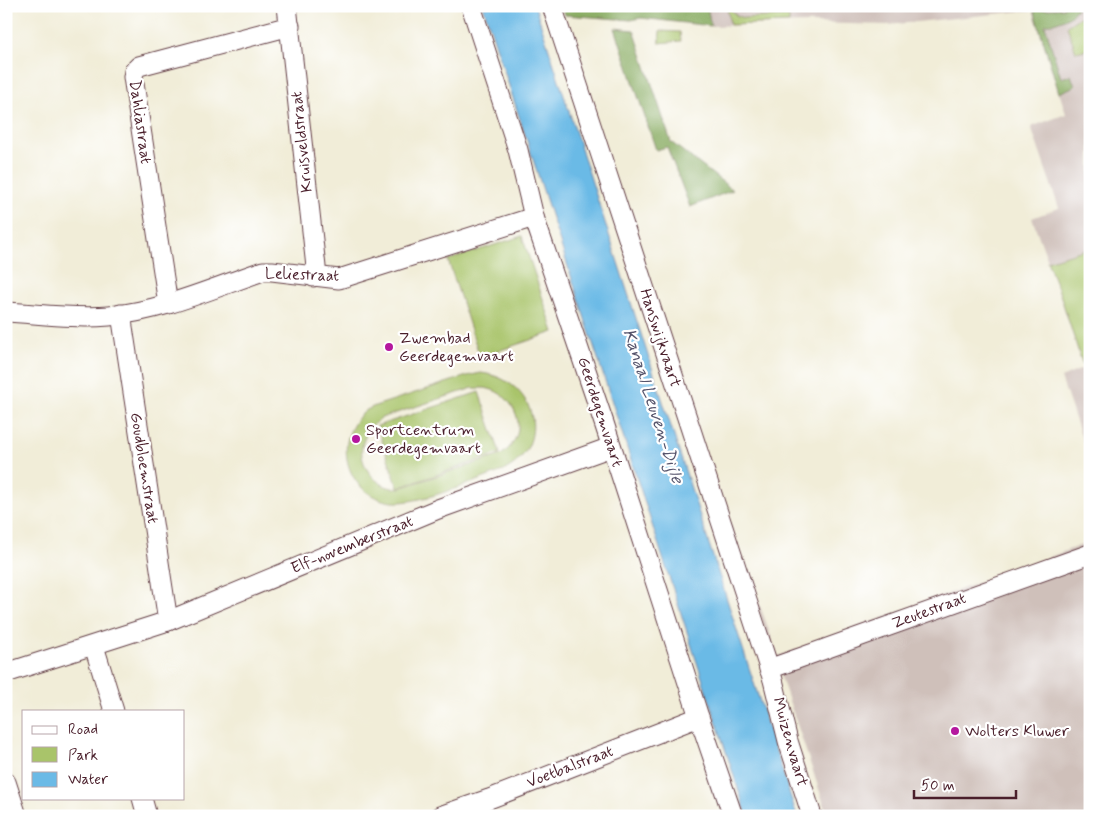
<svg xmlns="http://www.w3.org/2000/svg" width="1096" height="822" font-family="Mynerve,sans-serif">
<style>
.industrial{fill:#cfc0ba}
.green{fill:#a9c46a;stroke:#7a724a;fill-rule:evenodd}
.forest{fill:#86aa5e;stroke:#686444}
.water{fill:#6bbae6;stroke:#5a6c88}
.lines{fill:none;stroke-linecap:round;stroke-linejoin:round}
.minor-casing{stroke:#633e45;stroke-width:21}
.minor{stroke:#fff;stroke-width:19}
.poi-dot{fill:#b5179e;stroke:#fff;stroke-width:2}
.labels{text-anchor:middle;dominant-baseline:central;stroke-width:4.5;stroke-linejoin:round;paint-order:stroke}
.street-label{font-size:16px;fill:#4a1f2b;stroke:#fff}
.poi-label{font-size:16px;fill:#4a1f2b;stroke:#fff;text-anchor:start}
.water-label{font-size:18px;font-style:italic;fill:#56556c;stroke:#fff}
</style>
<rect width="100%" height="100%" fill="#fff"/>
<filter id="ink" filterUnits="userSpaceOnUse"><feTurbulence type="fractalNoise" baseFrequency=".02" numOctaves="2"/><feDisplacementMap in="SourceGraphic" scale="10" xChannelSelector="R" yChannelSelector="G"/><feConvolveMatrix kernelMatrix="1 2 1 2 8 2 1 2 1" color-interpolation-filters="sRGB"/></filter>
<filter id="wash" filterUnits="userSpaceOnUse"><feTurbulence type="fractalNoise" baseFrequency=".0096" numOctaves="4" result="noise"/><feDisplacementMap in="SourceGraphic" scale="20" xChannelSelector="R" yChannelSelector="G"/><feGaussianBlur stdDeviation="1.12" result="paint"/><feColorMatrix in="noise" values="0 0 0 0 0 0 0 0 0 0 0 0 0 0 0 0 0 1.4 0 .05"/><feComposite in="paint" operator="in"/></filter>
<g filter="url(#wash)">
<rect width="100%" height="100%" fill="#f1edd8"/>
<g class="industrial">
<polygon points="562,6 1090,6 1090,462 1061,378 1084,368 1060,294 1032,218 1059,208 1031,127 1066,114 1033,10 888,25 808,23 711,26 641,18 631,20 565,15"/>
<polygon points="710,467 778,656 1090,542 1090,816 828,816"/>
</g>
<g class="green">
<polygon points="727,6 737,16 744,18 789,16 789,23 730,25"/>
<polygon points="1087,12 1090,12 1090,49 1076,52 1067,26"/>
<polygon points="660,31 680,32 681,41 659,43"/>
<polygon points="522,236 554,332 480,357 448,260"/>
<polygon points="1090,248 1090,366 1084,369 1060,294 1047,261"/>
<path d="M 481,373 C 536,379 553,446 503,471 C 475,481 412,508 386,501 C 346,491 333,442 362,414 C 365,410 371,408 375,406 L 467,376 ZM 473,388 C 478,389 484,387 489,389 C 510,394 526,421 514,441 C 511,447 506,451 501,455 L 400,488 C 383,491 364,473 362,455 C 360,441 370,426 381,418 Z"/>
<polygon points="479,392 500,453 398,488 377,426"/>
</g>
<g class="forest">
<polygon points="562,6 635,6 638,9 652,6 707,6 711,26 641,18 631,20 565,15"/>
<path d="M 1064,6 L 1078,6 C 1072,19 1058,22 1045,25 L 1061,78 L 1071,75 L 1075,86 L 1059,93 L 1034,10 L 1064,8 Z"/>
<polygon points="615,28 634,30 671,142 733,190 690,207 667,147 656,150"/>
</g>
<polygon class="water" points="483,6 535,6 797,816 747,816"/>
</g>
<g filter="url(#ink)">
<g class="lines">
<defs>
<g id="minor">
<polyline points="287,6 316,267 313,277"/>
<polyline points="471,6 518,150 534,217 604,423 699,717 733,816"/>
<polyline points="552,6 773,680 788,741 812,816"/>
<polyline points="168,304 133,77 134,71 139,66 290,26"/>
<path d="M 6,312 C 40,314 75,319 109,316 C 162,311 213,288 263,271 L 272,271 L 339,279 L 534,217"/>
<polyline points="121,314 168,621"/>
<polyline points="94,646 114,711"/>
<polyline points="769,669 1090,554"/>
<polyline points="6,673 168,621 438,509 611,447"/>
<polyline points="6,782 17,816"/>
<polyline points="142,798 147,816"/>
<polyline points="440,816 489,799 699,717"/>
</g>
</defs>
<use href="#minor" class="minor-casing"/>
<use href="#minor" class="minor"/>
</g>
</g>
<g class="poi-dot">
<circle cx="389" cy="347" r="5"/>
<circle cx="356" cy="439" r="5"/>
<circle cx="955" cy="731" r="5"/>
</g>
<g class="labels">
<g class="street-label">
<text transform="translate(140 122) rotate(82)">Dahliastraat</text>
<text transform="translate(302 142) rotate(-96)">Kruisveldstraat</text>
<text transform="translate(302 275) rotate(2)">Leliestraat</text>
<text transform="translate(660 338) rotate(72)">Hanswijkvaart</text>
<text transform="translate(600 412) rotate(72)">Geerdegemvaart</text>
<text transform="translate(144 468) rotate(81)">Goudbloemstraat</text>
<text transform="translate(352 545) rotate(-22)">Elf-novemberstraat</text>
<text transform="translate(929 611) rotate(-20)">Zeutestraat</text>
<text transform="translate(790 742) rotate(74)">Muizenvaart</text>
<text transform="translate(570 767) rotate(-21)">Voetbalstraat</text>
</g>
<g class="poi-label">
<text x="399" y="338">Zwembad<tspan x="399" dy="18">Geerdegemvaart</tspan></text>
<text x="366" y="430">Sportcentrum<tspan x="366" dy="18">Geerdegemvaart</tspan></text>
<text x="965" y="731">Wolters Kluwer</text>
</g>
<g class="water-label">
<text transform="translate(653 406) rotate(72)">Kanaal Leuven-Dijle</text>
</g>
</g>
<rect width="1096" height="822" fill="none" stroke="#fff" stroke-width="25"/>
<rect x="22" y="710" width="162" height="90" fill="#ffffff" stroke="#b7a5aa"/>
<rect x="32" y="726" width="25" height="8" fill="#ffffff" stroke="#b7a5aa"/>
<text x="68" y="734" font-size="15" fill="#4a1f2b">Road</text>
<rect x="32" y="747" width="25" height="15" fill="#a9c46a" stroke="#b7a5aa"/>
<text x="68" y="760" font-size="15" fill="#4a1f2b">Park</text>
<rect x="32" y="772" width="25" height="15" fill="#6bbae6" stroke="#b7a5aa"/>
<text x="68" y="784" font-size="15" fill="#4a1f2b">Water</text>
<path d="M914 790v8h102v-8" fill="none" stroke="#4a1f2b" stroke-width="2.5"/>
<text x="921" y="790" font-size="15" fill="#4a1f2b" stroke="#ffffff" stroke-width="4" paint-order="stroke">50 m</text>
</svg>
